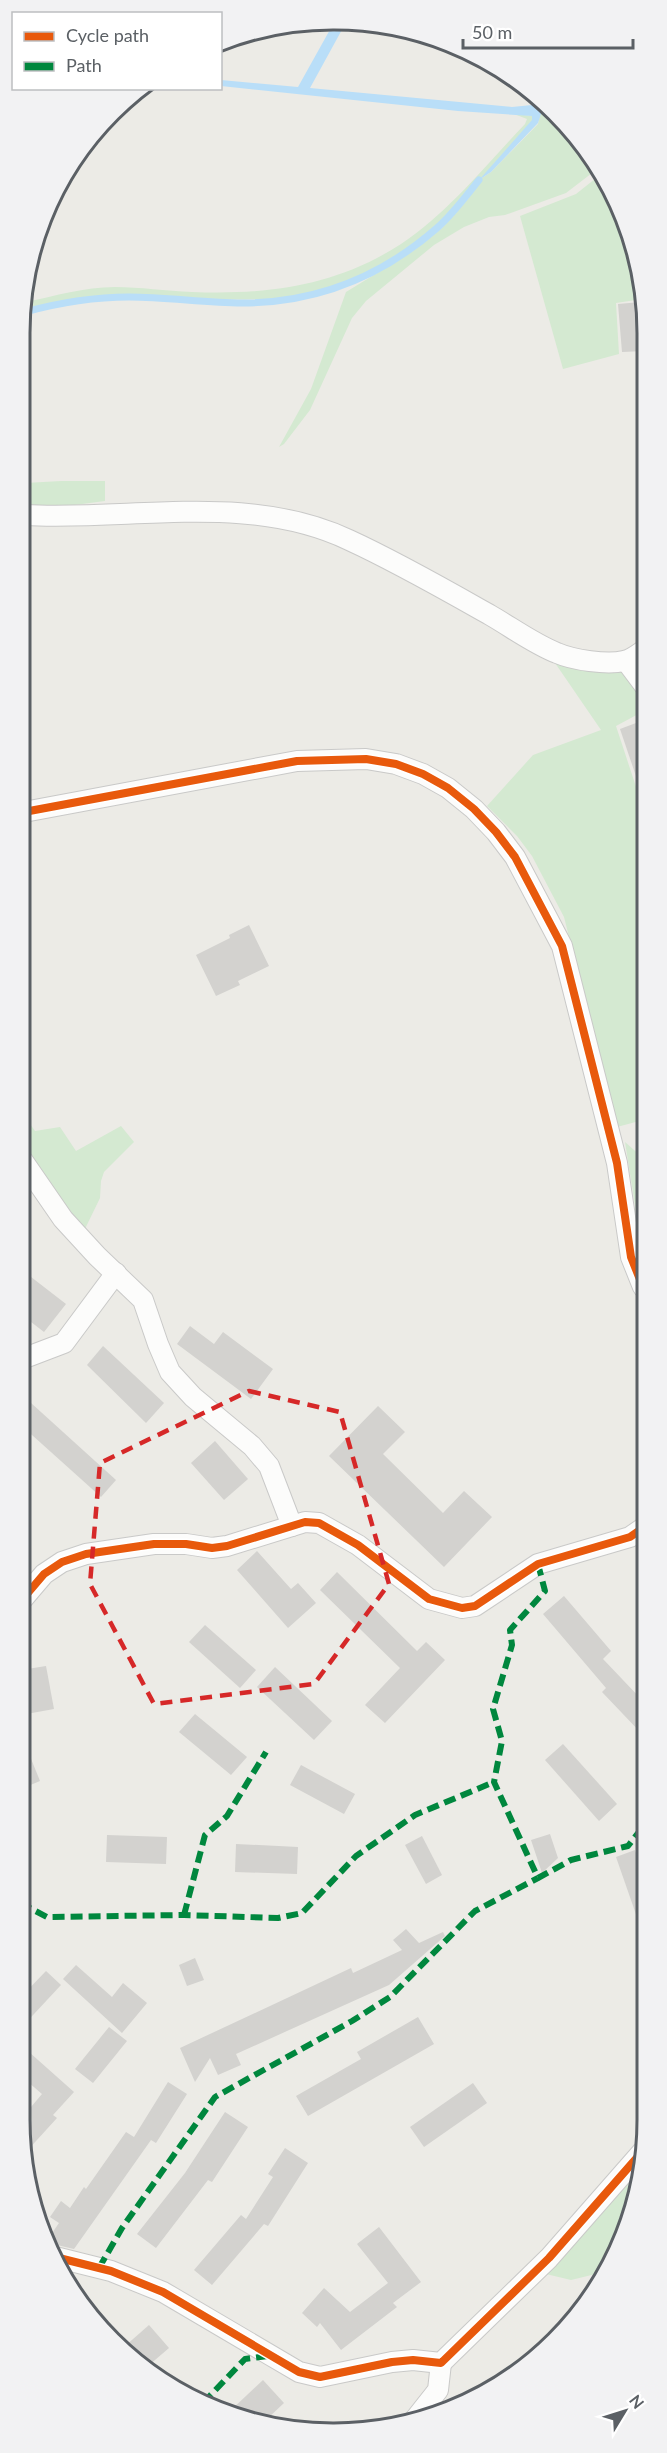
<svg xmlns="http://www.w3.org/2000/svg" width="667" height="2453" font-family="Lato,sans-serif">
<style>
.green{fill:#d4e9d1}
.water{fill:#b9def8}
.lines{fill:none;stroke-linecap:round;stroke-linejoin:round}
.stream{stroke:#b9def8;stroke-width:7}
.building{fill:#d3d2cf}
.minor-casing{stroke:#c9c9c8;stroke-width:22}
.minor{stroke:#fcfcfb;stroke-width:20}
.quiet{stroke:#00873e;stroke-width:6;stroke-dasharray:12 6;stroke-linecap:butt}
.cycleway-casing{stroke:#fff;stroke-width:11}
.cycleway{stroke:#e8590c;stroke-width:8}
.marked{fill:none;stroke:#d62828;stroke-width:4.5;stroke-dasharray:12 8;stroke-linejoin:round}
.rim{fill:none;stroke:#5b6065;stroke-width:3}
</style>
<rect width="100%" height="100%" fill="#ecebe6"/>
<g class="green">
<path d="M 550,110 L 569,126 L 596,170 L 566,193 L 505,215 L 489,217 L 464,227 L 434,245 L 366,301 L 352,318 L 310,410 L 284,444 L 279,447 L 311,389 L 346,292 L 413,251 L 442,228 L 468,199 L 477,183 C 464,195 453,210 439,222 C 416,245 387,265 357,279 C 285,312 205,295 129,296 C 94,296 59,301 25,310 L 25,302 C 56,296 84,287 115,287 C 140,287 166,291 192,292 C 268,295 336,286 401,244 C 448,213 486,165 525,124 L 527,119 L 514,114 L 533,116 L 533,120 L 482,178 L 491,172 L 538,124 L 540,114 Z"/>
<polygon points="600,175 623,213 632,244 631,281 642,283 645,293 645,322 642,299 616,303 619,354 563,369 520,216 576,194"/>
<polygon points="61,481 105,481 105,501 67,506 25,506 25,483"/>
<polygon points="553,660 623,668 644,695 644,711 616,726 644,811 643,1077 639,1079 643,1096 643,1120 617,1127 564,917 532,856 517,836 487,806 533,755 601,730"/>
<polygon points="23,1114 35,1131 60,1127 76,1151 121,1126 134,1142 104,1172 101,1181 100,1198 83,1233 23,1154"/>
<polygon points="625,1142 643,1158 643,1256"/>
<polygon points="642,2159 642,2180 604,2272 571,2280 546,2274"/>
</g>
<polygon class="water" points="332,26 344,26 310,88 512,107 542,104 550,110 541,114 538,123 491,172 479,180 532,120 532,116 458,111 221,86 221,80 298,87"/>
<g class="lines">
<path class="stream" d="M 25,312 C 58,303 94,297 129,297 C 167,297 205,303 242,303 C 317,303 381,277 437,228 C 453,214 466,196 479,180"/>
</g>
<g class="building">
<polygon points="641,302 645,351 622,352 618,304"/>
<polygon points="644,720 644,790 641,791 620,729"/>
<polygon points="249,925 269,966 238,981 240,985 216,996 196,955 230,938 229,935"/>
<polygon points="22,1270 66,1304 44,1332 22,1315"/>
<polygon points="190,1326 214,1344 223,1332 273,1369 251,1399 177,1344"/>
<polygon points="103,1346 164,1403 146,1423 87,1365"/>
<polygon points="31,1403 116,1480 101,1497 22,1426 22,1413"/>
<polygon points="378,1406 405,1432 383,1454 443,1513 464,1491 492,1517 444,1567 329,1456"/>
<polygon points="215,1441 248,1479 224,1500 191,1463"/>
<polygon points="257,1551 291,1589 298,1583 316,1603 288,1628 237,1570"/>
<polygon points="337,1572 417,1651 426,1642 445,1660 385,1723 365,1705 400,1668 320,1590"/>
<polygon points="564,1596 611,1651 603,1659 642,1700 642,1734 602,1692 606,1688 543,1614"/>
<polygon points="205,1625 256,1670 240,1688 189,1642"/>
<polygon points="46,1666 54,1709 21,1715 21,1670"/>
<polygon points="275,1667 332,1721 314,1740 257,1687"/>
<polygon points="195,1714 247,1757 231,1775 179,1732"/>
<polygon points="21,1734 40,1781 21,1789"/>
<polygon points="563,1744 617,1804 599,1821 545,1760"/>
<polygon points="301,1765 355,1794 344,1814 290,1785"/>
<polygon points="550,1834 558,1858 542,1873 531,1840"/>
<polygon points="107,1835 167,1837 166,1864 106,1862"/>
<polygon points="422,1836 442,1875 426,1884 405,1845"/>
<polygon points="236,1844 298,1847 297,1874 235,1872"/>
<polygon points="635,1850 642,1871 642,1923 639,1923 616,1857"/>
<polygon points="406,1929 419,1943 443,1932 445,1936 389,1985 236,2054 241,2065 218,2075 210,2058 195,2082 180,2048 351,1968 353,1973 402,1950 393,1940"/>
<polygon points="195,1958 204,1980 187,1986 179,1965"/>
<polygon points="76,1965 112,1997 123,1983 147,2003 122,2033 63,1979"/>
<polygon points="46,1971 61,1985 20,2029 20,1998"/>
<polygon points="418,2017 434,2044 308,2116 296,2096 361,2059 357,2052"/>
<polygon points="109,2027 127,2041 93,2083 75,2069"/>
<polygon points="20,2044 74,2092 53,2115 57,2118 26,2152 20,2120 42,2094 20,2075"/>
<polygon points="168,2082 187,2094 156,2143 151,2140 74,2249 57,2245 48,2239 59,2223 50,2217 61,2201 70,2208 84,2187 86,2189 126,2132 134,2137"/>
<polygon points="473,2083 487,2103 424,2147 410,2127"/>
<polygon points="225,2112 248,2127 212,2182 208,2180 156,2248 137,2234 185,2173"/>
<polygon points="285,2148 308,2163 268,2226 264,2224 212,2285 194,2270 241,2215 246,2219 273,2177 268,2174"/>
<polygon points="379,2227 421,2282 393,2303 397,2307 341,2350 320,2323 317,2327 302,2313 324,2288 350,2312 388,2283 357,2244"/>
<polygon points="149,2325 169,2348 148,2366 124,2347"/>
<polygon points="263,2380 284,2403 266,2420 230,2411"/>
</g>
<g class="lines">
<defs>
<g id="minor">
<path d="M 25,515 C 132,521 248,492 349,540 C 397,562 444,589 490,615 C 511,627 534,644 557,653 C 573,660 607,665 624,661 C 631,660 638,654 644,650"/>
<polyline points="626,661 644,685"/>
<polyline points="24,812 297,761 366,759 396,764 423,774 448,788 474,809 496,832 515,857 562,946 617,1163 631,1257 643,1287"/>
<polyline points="23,1161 63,1219 97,1256 143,1300 158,1344 170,1372 193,1397 252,1446 269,1466 292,1526"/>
<polyline points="22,1359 64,1343 116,1273"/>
<polyline points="21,1601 44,1574 62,1562 86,1554 154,1544 186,1544 212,1548 227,1546 305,1522 319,1523 358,1545 429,1599 462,1608 475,1606 538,1564 630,1537 643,1528"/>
<polyline points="55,2257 111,2271 163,2292 299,2372 320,2377 392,2362 413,2360 441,2363 549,2258 642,2152"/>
<polyline points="412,2423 438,2390 441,2363"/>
</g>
</defs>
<use href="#minor" class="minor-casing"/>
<use href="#minor" class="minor"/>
<g class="quiet">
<polyline points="538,1564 545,1591 510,1630 512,1645 493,1709 502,1741 494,1782 538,1878 571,1860 628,1846 642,1828"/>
<polyline points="20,1903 47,1917 184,1915 278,1918 302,1913 356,1856 415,1815 494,1782"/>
<polyline points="184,1915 205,1835 227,1816 266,1752"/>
<polyline points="99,2268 122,2228 215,2097 352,2021 390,1997 475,1911 538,1878"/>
<polyline points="203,2403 245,2359 268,2356"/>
</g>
<defs>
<g id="cycleway">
<polyline points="24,812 297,761 366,759 396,764 423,774 448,788 474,809 496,832 515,857 562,946 617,1163 631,1257 643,1287"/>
<polyline points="21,1601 44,1574 62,1562 86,1554 154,1544 186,1544 212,1548 227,1546 305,1522 319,1523 358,1545 429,1599 462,1608 475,1606 538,1564 630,1537 643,1528"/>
<polyline points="55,2257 111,2271 163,2292 299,2372 320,2377 392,2362 413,2360 441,2363 549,2258 642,2152"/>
</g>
</defs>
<use href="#cycleway" class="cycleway-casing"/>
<use href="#cycleway" class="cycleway"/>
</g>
<path class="marked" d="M 249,1391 L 340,1412 L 389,1584 L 314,1684 L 154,1704 L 90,1584 L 100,1463 Z"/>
<path d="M0 0H667V2453H0ZM333 30H334A303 303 0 0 1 637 333V2120A303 303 0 0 1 334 2423H333A303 303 0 0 1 30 2120V333A303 303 0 0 1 333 30Z" fill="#f2f2f3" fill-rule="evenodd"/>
<path class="rim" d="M333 30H334A303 303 0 0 1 637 333V2120A303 303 0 0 1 334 2423H333A303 303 0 0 1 30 2120V333A303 303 0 0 1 333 30Z"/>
<rect x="12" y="12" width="210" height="78" fill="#ffffff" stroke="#bdbfc1" stroke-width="1.5"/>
<rect x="24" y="32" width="30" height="9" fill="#e8590c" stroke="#bdbfc1" stroke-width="1.5"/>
<text x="66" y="42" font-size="18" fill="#5b6065">Cycle path</text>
<rect x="24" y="62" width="30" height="9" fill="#00873e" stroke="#bdbfc1" stroke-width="1.5"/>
<text x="66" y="72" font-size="18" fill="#5b6065">Path</text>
<g transform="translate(625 2411) rotate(52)" stroke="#ffffff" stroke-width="4.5" paint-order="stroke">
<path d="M0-4.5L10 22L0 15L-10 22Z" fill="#5b6065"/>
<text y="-9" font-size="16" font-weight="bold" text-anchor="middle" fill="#5b6065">N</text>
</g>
<path d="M463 39v9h170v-9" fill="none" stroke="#5b6065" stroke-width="3"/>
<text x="472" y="39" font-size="18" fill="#5b6065" stroke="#ffffff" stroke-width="4.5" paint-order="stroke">50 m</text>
</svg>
